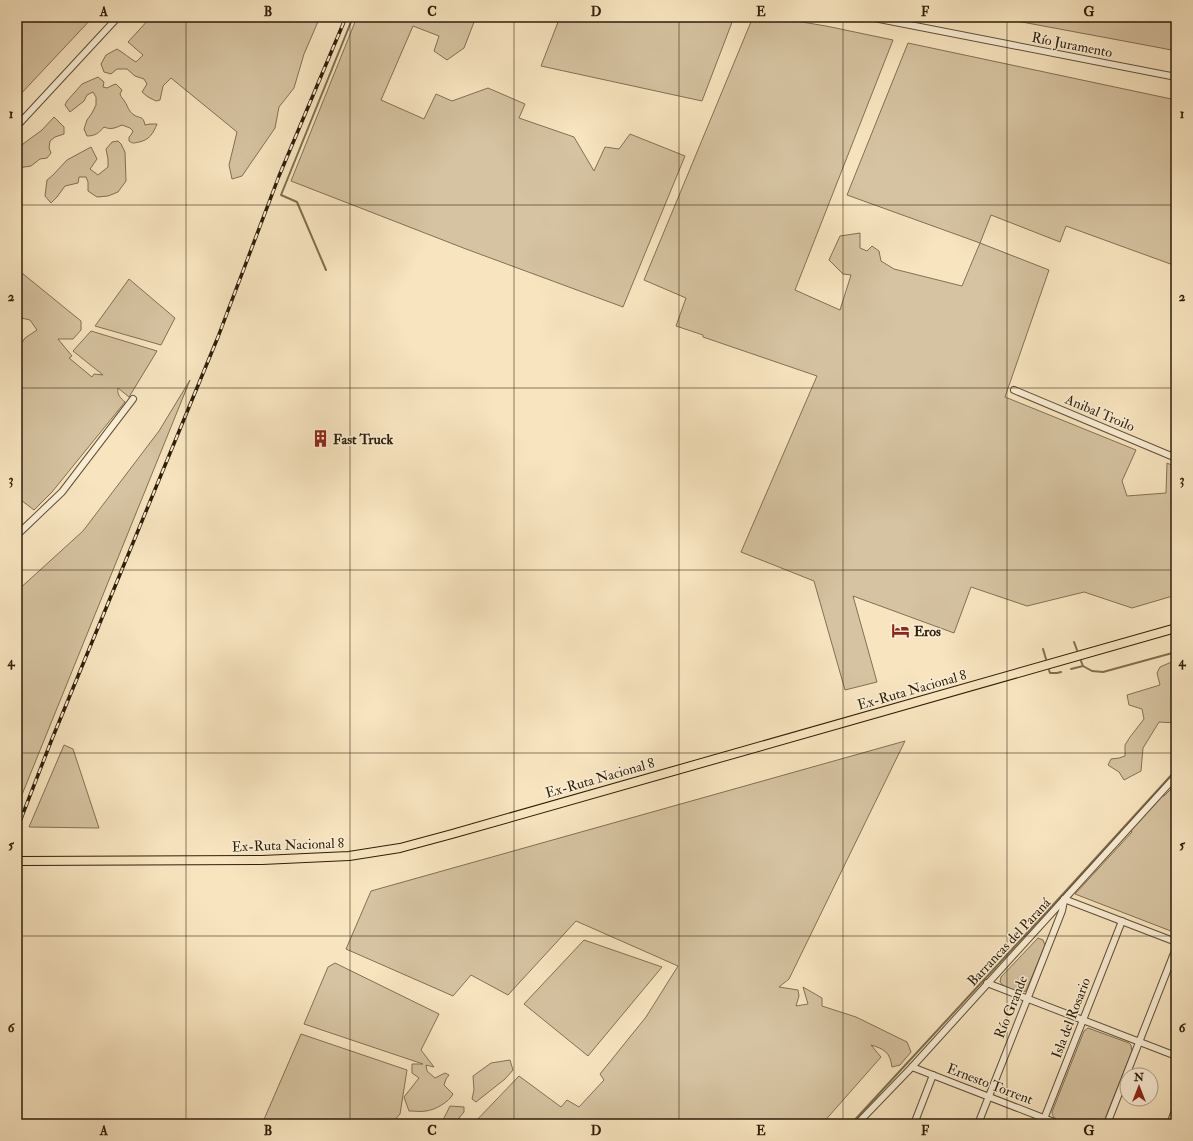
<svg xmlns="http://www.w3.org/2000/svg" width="1193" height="1141" font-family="'IM FELL Double Pica',serif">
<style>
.green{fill:#d6c3a1;stroke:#827054}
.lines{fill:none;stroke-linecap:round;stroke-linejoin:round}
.stream{stroke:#7e6d50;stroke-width:2}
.minor-casing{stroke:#605035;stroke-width:8}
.major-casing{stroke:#2e1e07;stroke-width:10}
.minor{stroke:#faeed6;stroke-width:6}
.major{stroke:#f8e5c0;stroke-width:8}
.rail-casing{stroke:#2e1e07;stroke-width:3.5}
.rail{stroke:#faeed6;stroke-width:2;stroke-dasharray:6;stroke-linecap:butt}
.grid{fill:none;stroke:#2e1e07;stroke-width:1;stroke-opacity:0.55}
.labels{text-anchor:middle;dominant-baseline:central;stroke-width:3;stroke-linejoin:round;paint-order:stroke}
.street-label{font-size:14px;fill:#2e1e07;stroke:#faeed6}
.poi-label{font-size:14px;font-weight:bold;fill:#2e1e07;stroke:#faeed6;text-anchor:start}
.neatline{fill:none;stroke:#2e1e07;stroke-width:1.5}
.grid-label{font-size:13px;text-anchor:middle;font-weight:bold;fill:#2e1e07}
</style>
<rect width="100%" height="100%" fill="#f8e5c0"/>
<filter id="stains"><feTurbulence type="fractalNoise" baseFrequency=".005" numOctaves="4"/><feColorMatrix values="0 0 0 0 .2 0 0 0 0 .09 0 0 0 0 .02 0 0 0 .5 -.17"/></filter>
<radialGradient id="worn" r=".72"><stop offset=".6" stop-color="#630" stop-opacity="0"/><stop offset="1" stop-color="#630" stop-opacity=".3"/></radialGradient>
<g class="green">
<polygon points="17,17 93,17 17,98"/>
<path d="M 151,17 L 320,17 L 304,54 L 294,88 L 279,107 L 275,128 L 242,176 L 232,179 L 229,165 L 237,132 L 171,78 L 163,86 L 160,100 L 156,101 L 148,97 L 142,92 L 147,84 L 144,79 L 135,76 L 127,69 L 117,69 L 111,74 L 104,72 L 101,64 L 106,55 L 117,49 C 124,53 129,58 136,62 L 143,55 L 128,42 Z"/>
<polygon points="357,17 476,17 464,48 447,60 434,51 439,36 413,26 381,100 424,119 436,94 452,101 488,88 525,104 519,118 574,137 594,171 605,147 619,149 630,134 685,156 623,307 466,249 291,181"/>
<polygon points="560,17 734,17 702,101 541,66"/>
<polygon points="753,17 772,17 826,26 893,40 795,290 840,310 851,275 843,274 829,260 840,236 860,233 860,248 867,251 872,246 879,251 881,261 894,269 962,286 980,243 847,195 908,43 1176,100 1176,266 1066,226 1060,242 991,215 980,243 1049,270 1005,397 1136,450 1122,481 1127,496 1166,493 1167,463 1176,467 1176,595 1132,608 1084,592 1027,606 971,587 954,633 853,596 877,682 845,690 814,581 741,552 817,376 703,337 703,335 676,326 686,298 644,280"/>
<polygon points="995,17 1176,17 1176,51 1156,47"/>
<path d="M 98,77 L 104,82 L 103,87 L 107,88 L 113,85 L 116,84 L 122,90 L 120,94 C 121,98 123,98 125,102 C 128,106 128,111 134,115 C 140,119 143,115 145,125 L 150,124 L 157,124 C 153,134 149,140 139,142 C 134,143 133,144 129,141 L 129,137 L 131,135 L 133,131 L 130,128 L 122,125 C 115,128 111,130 104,127 C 99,133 95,136 87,136 L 84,129 L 87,120 L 92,113 L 96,105 L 96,97 L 93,92 L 87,95 L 84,101 L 70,112 L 65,105 L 67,101 L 82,84 Z"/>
<polygon points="54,117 64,127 64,134 55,137 50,141 49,148 51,153 47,158 40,159 31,166 18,168 17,153 23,144 42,130"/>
<polygon points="118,141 121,144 125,152 126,181 118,192 108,196 97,197 88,191 88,182 86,177 79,177 78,183 65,186 57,197 51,203 45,196 47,180 53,175 67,160 91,147 97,159 90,169 98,175 108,167 108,159 106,149 112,142"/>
<path d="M 17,269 L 81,321 L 81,330 L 73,339 L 58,339 L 72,356 L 69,358 L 92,377 L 94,374 L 103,375 L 73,351 L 91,331 L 157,351 L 129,397 L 118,388 C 117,394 120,398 125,402 L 52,492 L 34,510 L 17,497 L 17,350 L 25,338 L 37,330 L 30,320 L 17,317 Z"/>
<polygon points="129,279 175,318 161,345 95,326"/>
<polygon points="190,380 17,807 17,591 83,531 159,431"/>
<polygon points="1176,660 1176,723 1159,722 1143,748 1141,771 1124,780 1119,772 1108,765 1111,759 1119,758 1125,756 1125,745 1130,737 1144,719 1142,709 1129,705 1127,695 1160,685 1157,673 1160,667"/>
<path d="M 905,741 L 789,979 L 779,987 L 798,990 L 799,996 L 796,1006 L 808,1004 L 803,987 L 822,998 L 822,1006 L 856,1017 L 907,1042 L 911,1052 L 900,1065 L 892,1067 C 890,1052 884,1049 871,1045 L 881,1057 L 822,1124 L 473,1124 L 519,1076 L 561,1107 L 567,1100 L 579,1107 L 604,1080 L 600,1074 L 646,1017 L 678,966 L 576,921 L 508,995 L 471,975 L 453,996 L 346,949 L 371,891 Z"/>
<polygon points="64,745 73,749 99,828 29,827"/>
<polygon points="1176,784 1176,933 1075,894 1132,832 1130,829 1159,797 1164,796"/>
<path d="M 1038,938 L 1043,940 L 1045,945 L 1026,991 C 1019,994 1004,988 1000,982 L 1001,977 Z"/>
<polygon points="584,940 662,967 588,1056 524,1004"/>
<path d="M 335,963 L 439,1014 L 421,1050 L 434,1067 L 426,1065 L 427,1071 L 435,1078 L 445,1073 L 449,1075 L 446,1079 L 444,1085 L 453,1094 C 449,1102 435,1110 426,1111 C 421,1112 415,1111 409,1111 L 404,1097 L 419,1078 L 412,1073 L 412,1064 L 423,1064 L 304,1024 L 328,967 Z"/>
<path d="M 1088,1028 L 1129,1043 L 1131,1045 L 1132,1051 L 1103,1124 C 1092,1124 1052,1128 1052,1112 L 1084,1031 Z"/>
<polygon points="301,1034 407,1070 400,1114 391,1124 262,1124"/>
<polygon points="510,1060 513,1070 505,1079 476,1102 472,1099 474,1090 473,1076 491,1063"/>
<polygon points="450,1106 464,1107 464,1112 459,1118 460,1124 453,1124 443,1120"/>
</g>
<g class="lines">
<g class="stream">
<polyline points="326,270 297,202 281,195 353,17"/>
<polyline points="1074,642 1077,650"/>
<polyline points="1043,649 1046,659"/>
<polyline points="1081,661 1083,666 1092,671 1103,672 1176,652"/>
<polyline points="1071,669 1083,666"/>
<polyline points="1049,670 1050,673 1057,673 1061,672"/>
<polyline points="851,1124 1063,894 1176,770"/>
</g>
<defs>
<g id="minor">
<polyline points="869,17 1176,77"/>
<polyline points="17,126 118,17"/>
<polyline points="1014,390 1176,458"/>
<polyline points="17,535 62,492 133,399"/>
<polyline points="1064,899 1176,942"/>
<polyline points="987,983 1176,1056"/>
<polyline points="912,1067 1059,1124"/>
<polyline points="857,1124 912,1067 1176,776"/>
<polyline points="914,1124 933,1075"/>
<polyline points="978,1124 1062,911 1064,901"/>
<polyline points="1042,1124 1122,921"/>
<polyline points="1107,1124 1176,948"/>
<polyline points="1170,1124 1176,1108"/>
</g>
<polyline id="major" points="17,861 262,860 349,856 400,848 452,834 1176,628"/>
</defs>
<use href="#minor" class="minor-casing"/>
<use href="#major" class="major-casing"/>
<use href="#minor" class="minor"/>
<use href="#major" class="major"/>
<defs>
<polyline id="rail" points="17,829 52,739 218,337 279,176 346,17"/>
</defs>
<use href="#rail" class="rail-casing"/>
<use href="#rail" class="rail"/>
</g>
<path class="grid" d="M 186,17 L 186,1124M 350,17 L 350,1124M 514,17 L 514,1124M 679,17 L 679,1124M 843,17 L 843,1124M 1007,17 L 1007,1124M 17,205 L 1176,205M 17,388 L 1176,388M 17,570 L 1176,570M 17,753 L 1176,753M 17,936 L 1176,936"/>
<defs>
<symbol id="building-bare" viewBox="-9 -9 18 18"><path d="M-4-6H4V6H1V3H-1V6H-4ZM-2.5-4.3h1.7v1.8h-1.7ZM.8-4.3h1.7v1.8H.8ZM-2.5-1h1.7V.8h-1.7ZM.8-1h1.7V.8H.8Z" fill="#8f2418" stroke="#faeed6" stroke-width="2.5" paint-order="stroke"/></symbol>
<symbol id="hotel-bare" viewBox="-9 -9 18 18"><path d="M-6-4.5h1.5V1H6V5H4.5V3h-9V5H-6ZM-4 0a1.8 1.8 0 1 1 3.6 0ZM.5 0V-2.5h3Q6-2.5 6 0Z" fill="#8f2418" stroke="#faeed6" stroke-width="2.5" paint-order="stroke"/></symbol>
</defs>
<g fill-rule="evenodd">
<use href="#building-bare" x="308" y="426" width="25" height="25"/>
<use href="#hotel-bare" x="888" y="618" width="25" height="25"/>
</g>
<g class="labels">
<g class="street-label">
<text transform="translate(1072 45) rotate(11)">Río Juramento</text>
<text transform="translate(1100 413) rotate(23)">Anibal Troilo</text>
<text transform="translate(912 690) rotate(-16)">Ex-Ruta Nacional 8</text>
<text transform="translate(600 778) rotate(-16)">Ex-Ruta Nacional 8</text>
<text transform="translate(288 845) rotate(-2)">Ex-Ruta Nacional 8</text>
<text transform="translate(1009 942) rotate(-47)">Barrancas del Paraná</text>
<text transform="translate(1011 1007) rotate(-68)">Río Grande</text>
<text transform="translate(1071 1018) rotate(-69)">Isla del Rosario</text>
<text transform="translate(990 1084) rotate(21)">Ernesto Torrent</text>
</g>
<g class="poi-label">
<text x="333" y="439">Fast Truck</text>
<text x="914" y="631">Eros</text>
</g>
</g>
<rect width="1193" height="1141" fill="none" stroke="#f8e5c0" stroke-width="44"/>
<g transform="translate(1139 1087)"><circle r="19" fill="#faeed6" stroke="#a89b83"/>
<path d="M0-3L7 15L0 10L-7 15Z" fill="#8f2418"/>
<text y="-6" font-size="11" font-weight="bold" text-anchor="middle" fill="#2e1e07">N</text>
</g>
<rect x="22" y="22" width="1149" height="1097" class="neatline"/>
<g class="grid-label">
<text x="104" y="16">A</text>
<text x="268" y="16">B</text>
<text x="432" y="16">C</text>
<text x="596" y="16">D</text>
<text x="761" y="16">E</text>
<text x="925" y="16">F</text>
<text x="1089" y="16">G</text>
<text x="11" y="118">1</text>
<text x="1182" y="118">1</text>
<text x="11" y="301">2</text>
<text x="1182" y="301">2</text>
<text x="11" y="484">3</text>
<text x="1182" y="484">3</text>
<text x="11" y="666">4</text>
<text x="1182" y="666">4</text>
<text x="11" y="849">5</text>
<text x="1182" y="849">5</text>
<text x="11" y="1032">6</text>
<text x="1182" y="1032">6</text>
<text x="104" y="1135">A</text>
<text x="268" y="1135">B</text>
<text x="432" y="1135">C</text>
<text x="596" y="1135">D</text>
<text x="761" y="1135">E</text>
<text x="925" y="1135">F</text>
<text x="1089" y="1135">G</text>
</g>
<rect width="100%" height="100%" filter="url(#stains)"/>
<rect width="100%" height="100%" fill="url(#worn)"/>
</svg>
